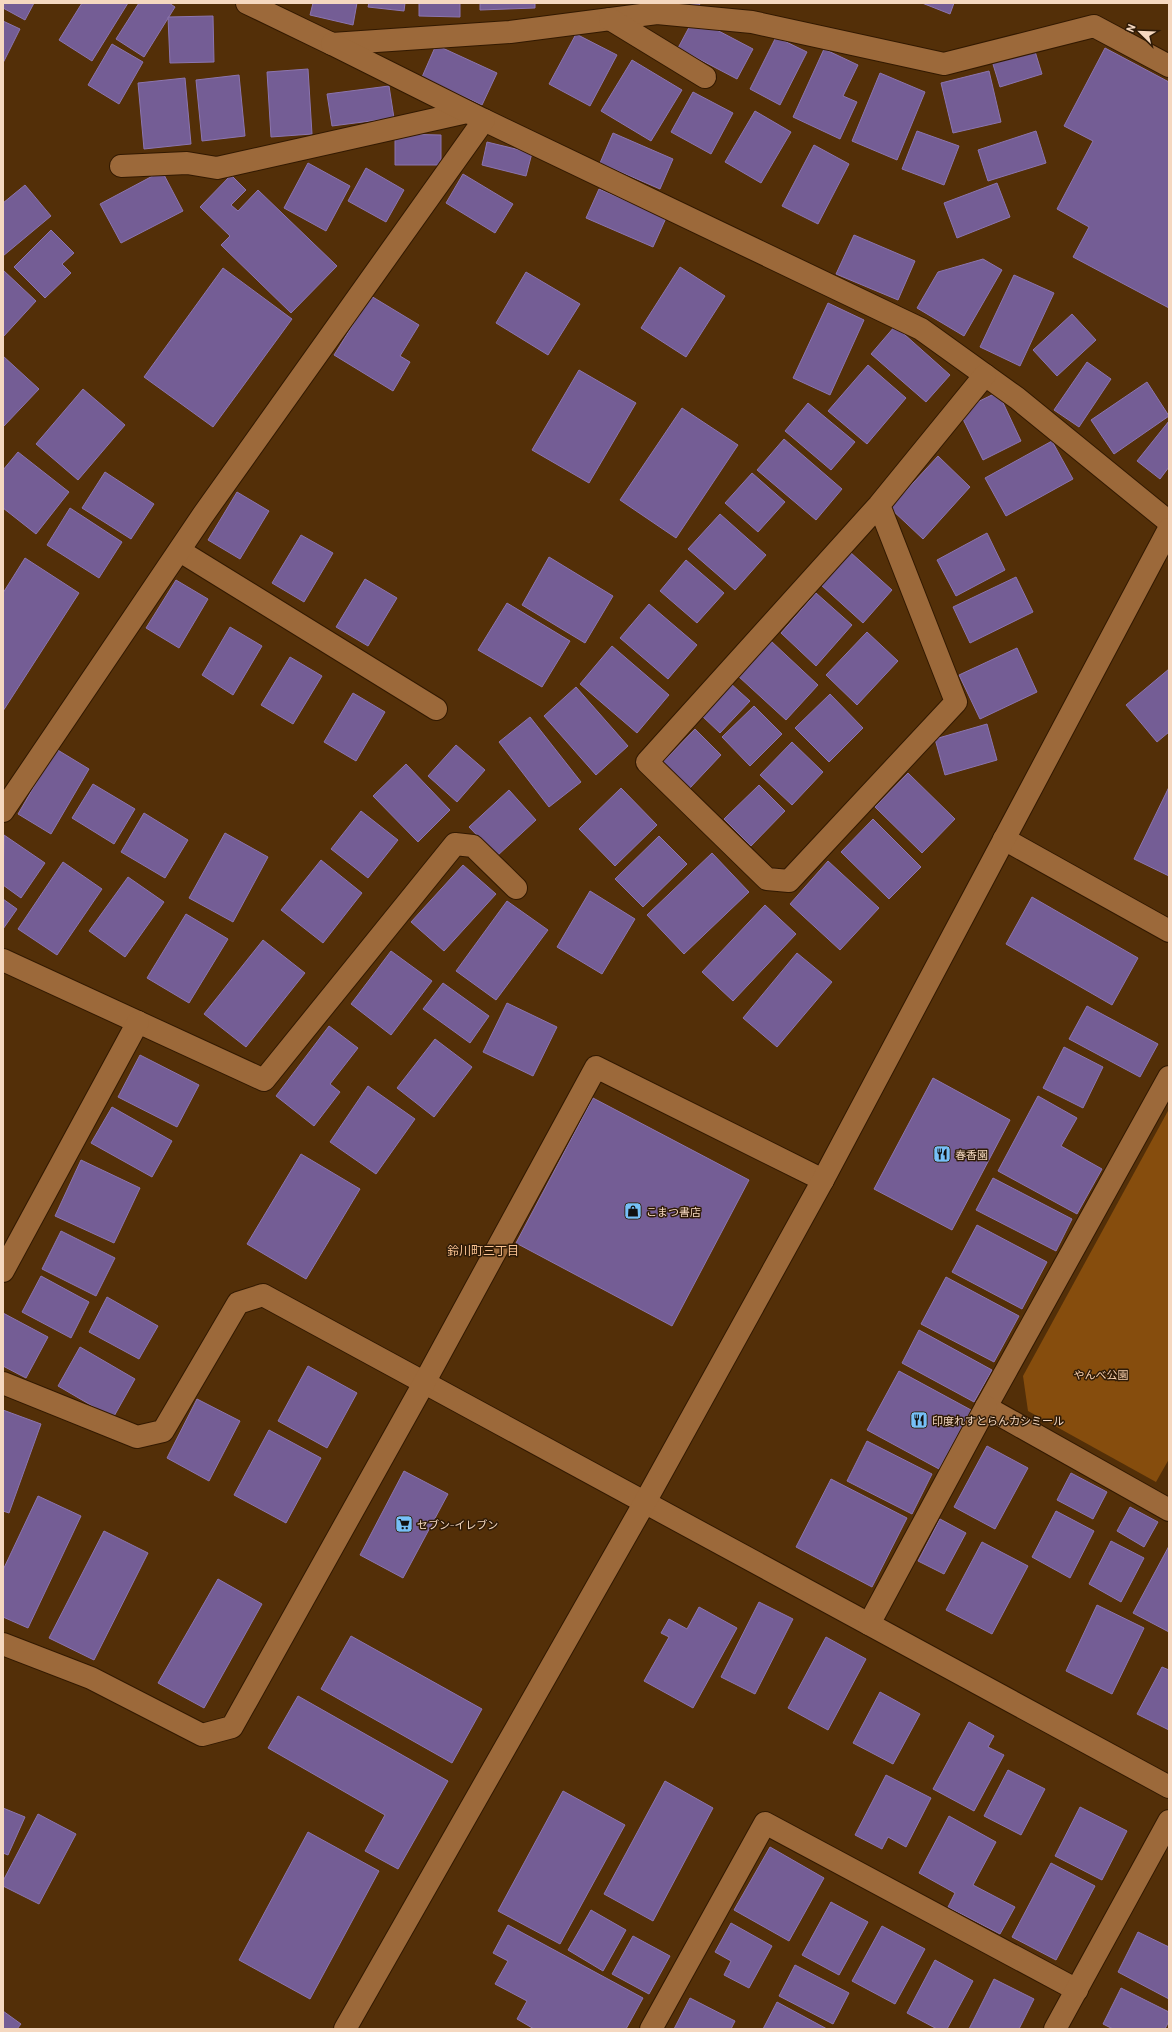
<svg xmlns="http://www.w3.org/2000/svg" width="1172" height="2032" font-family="Barlow,'Noto Sans JP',sans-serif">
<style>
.green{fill:#864d0d}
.building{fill:#745d95;stroke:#8c75af}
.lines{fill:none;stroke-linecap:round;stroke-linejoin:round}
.minor-casing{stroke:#321901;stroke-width:24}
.minor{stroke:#9c693a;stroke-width:22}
.labels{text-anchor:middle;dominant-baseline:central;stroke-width:3;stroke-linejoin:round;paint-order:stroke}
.poi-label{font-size:11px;fill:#f5d8c0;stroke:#2f1b07;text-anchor:start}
.park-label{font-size:11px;fill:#f9d0ad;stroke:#2f1b07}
.neighbourhood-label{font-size:12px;fill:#fac291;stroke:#2f1b07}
</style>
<rect width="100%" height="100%" fill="#532f08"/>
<polygon class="green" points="1169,1109 1169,1459 1156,1482 1028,1411 1023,1376"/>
<g class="building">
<polygon points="3,3 34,3 25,20 3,8"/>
<polygon points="82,3 128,3 92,61 59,40"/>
<polygon points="139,3 169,3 175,7 144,57 116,39"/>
<polygon points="313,3 357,3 353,25 310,15"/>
<polygon points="369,3 405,3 404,11 368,7"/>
<polygon points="419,3 460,3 460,17 419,16"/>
<polygon points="480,3 535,3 535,8 480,10"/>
<polygon points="651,3 700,3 699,7"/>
<polygon points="922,3 954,3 950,14"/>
<polygon points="213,16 214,62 170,63 168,17"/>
<polygon points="694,18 753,49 737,79 678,48"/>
<polygon points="3,21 20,29 3,63"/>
<polygon points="576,34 617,55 590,106 549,84"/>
<polygon points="776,37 807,52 780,105 750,89"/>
<polygon points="112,44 143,62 119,104 88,85"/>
<polygon points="436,45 497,73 482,105 422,77"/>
<polygon points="1034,48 1042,74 1000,87 992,61"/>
<polygon points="1105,48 1169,82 1169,308 1073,257 1089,227 1057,209 1093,141 1064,126"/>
<polygon points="824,49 858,65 843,96 857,102 840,139 793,117"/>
<polygon points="632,60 682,90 651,141 601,111"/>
<polygon points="308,69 312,134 271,137 267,72"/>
<polygon points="989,71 1001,122 953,133 941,83"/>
<polygon points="880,73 925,92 897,160 852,141"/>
<polygon points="239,75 245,136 202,141 196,80"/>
<polygon points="185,78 191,144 144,149 138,83"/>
<polygon points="389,86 394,118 332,126 327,94"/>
<polygon points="693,92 733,113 711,154 671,132"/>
<polygon points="755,111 791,132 761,183 725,162"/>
<polygon points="917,131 959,146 944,185 902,169"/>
<polygon points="1036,131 1046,163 988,181 978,150"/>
<polygon points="613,133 673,159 660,189 600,163"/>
<polygon points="395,134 441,135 441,165 395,165"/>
<polygon points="487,142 532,153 526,176 482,165"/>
<polygon points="814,145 849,164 818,224 782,206"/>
<polygon points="308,163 350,186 326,231 284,208"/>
<polygon points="366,168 404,190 386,222 348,201"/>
<polygon points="162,171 183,211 121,243 100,204"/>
<polygon points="463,174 513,204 495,233 446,203"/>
<polygon points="231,175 246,190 231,205 238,211 258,190 337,266 291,313 221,245 230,236 200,207"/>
<polygon points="997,183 1010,217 957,238 944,203"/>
<polygon points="25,185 51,216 3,256 3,203"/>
<polygon points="599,189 666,218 653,247 586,218"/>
<polygon points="51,230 74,253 62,264 71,273 45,298 14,267"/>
<polygon points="854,235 915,261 898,300 836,274"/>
<polygon points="983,259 1002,270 964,336 917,308 938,272"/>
<polygon points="680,267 725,296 686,357 641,328"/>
<polygon points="223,268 292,319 213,427 144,377"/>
<polygon points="3,270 36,301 3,337"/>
<polygon points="526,272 580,304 548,355 496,323"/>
<polygon points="1014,275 1054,293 1020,366 980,347"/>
<polygon points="371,296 419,325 400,356 410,362 393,391 334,355"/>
<polygon points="828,303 864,320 830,395 793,378"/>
<polygon points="1072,314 1096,340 1057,376 1033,350"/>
<polygon points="895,326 950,375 926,402 871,354"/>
<polygon points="3,356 39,389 3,427"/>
<polygon points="1087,362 1111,379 1079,427 1054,410"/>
<polygon points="868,365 906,398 867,444 828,411"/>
<polygon points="579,370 636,403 589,483 532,450"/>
<polygon points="1147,382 1169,416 1114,454 1091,420"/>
<polygon points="83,389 125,425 78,480 36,444"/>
<polygon points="998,392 1021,441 983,460 959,411"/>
<polygon points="808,403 855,442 831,470 785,431"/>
<polygon points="682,408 738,445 676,538 620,500"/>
<polygon points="1169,421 1169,467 1160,479 1137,461"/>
<polygon points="784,439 842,489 816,520 757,470"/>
<polygon points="1052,441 1073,479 1006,516 985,478"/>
<polygon points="18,452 69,492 36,534 3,508 3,470"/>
<polygon points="938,456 970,487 923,539 890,508"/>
<polygon points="105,472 154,504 131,539 82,508"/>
<polygon points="752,473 785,502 758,532 725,503"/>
<polygon points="237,492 269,511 240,559 208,540"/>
<polygon points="70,508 122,542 99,578 47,545"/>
<polygon points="720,514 766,555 735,590 688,549"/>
<polygon points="987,533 1005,570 956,596 937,560"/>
<polygon points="301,535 333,553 304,602 272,583"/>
<polygon points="850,552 892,590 863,623 821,585"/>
<polygon points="549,557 613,596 585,643 522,605"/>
<polygon points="25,558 79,593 3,711 3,593"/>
<polygon points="686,560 724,593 697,623 660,591"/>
<polygon points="1016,577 1033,612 970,643 953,607"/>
<polygon points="365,579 397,598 368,646 336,627"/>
<polygon points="176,580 208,599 179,648 146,628"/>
<polygon points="816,593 852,625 816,666 781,633"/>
<polygon points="507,603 570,641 542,687 478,650"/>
<polygon points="649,604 697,645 668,679 620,638"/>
<polygon points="230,627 262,646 233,695 202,675"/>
<polygon points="867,632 898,661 857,705 826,675"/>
<polygon points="771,641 818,685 786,720 738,676"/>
<polygon points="612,646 669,695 637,733 580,684"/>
<polygon points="1017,648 1037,692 980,719 959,675"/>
<polygon points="290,657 322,676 293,724 261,705"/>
<polygon points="1169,669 1169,732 1157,742 1126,705"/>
<polygon points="730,683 750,701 720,733 701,715"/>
<polygon points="576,687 628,746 596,775 544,716"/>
<polygon points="353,693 385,712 356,761 324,742"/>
<polygon points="830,694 863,728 829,762 795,728"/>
<polygon points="754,706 782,734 750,766 722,737"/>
<polygon points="530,717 581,782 549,807 499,742"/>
<polygon points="987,724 997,760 945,775 935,739"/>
<polygon points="695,729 721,755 690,788 663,762"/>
<polygon points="792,742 823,772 792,805 760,775"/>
<polygon points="456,745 485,770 457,802 428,776"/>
<polygon points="56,749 89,769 51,834 18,814"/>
<polygon points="406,764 450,810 418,842 373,796"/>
<polygon points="908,773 955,819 922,853 875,807"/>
<polygon points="93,784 135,809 114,844 72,818"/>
<polygon points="759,785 785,811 751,846 724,819"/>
<polygon points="1169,787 1169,876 1134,859"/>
<polygon points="621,788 657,825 615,866 579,829"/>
<polygon points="509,790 536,820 497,856 469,827"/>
<polygon points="361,811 398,840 368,878 331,849"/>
<polygon points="144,813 188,840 165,878 121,852"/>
<polygon points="873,819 921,867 889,899 841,852"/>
<polygon points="225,833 268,857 233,922 189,898"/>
<polygon points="4,835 45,863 21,898 3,885"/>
<polygon points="659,836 687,864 643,907 615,879"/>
<polygon points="712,853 749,892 684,954 647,915"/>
<polygon points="321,860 362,893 323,943 281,910"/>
<polygon points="828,861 879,908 840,950 790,904"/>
<polygon points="63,862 102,889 57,955 18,929"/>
<polygon points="463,865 496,894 444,951 411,922"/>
<polygon points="128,877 164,902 125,957 89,931"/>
<polygon points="590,891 635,919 602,974 557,947"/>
<polygon points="1032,897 1138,958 1112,1005 1006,944"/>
<polygon points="3,899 17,909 3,929"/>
<polygon points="507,901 548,930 496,1000 456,971"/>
<polygon points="765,905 796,934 733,1001 702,972"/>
<polygon points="186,914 228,939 189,1003 147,978"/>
<polygon points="263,940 305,973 246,1047 204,1014"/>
<polygon points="391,951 432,981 391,1035 351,1004"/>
<polygon points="797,953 832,982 777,1047 743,1018"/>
<polygon points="443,983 489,1016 470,1043 423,1009"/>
<polygon points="507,1003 557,1027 533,1076 483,1052"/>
<polygon points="1087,1006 1158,1044 1140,1077 1069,1039"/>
<polygon points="329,1026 358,1048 330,1084 340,1092 314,1126 276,1096"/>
<polygon points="435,1039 472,1067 434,1117 397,1088"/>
<polygon points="1064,1047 1103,1067 1083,1108 1043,1088"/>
<polygon points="140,1055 199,1085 177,1127 118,1097"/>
<polygon points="933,1078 1010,1120 952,1230 874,1189"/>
<polygon points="368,1086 415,1119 376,1174 330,1142"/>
<polygon points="1038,1096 1077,1118 1061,1146 1102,1169 1077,1214 998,1171"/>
<polygon points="593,1098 749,1180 672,1326 516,1243"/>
<polygon points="112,1107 172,1141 152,1177 91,1143"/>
<polygon points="301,1154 360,1189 306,1279 247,1244"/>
<polygon points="81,1160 140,1188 114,1243 55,1216"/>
<polygon points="993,1178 1072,1219 1056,1251 976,1210"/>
<polygon points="977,1225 1047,1262 1022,1309 952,1272"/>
<polygon points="61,1231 115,1258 96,1296 42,1269"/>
<polygon points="41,1276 89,1302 71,1338 22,1312"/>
<polygon points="946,1277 1019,1316 994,1362 921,1324"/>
<polygon points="107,1297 158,1326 139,1359 89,1332"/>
<polygon points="3,1313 48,1337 26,1378 3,1366"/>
<polygon points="919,1330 992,1370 974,1402 902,1363"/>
<polygon points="80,1347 135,1379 113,1418 58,1386"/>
<polygon points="308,1366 357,1393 327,1448 278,1421"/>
<polygon points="899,1371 971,1410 939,1469 867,1430"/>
<polygon points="197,1399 240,1421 209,1481 167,1458"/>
<polygon points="3,1410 41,1424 9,1513 3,1511"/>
<polygon points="269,1430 321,1458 286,1523 234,1495"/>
<polygon points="867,1441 932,1474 912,1514 847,1481"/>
<polygon points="987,1446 1028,1468 995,1529 954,1507"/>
<polygon points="404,1471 448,1494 403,1578 360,1555"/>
<polygon points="1071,1473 1107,1492 1093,1519 1057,1500"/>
<polygon points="831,1479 907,1518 872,1587 796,1547"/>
<polygon points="38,1496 81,1516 28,1628 3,1617 3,1570"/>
<polygon points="1130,1507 1158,1522 1144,1547 1117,1531"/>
<polygon points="1056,1511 1094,1531 1070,1578 1032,1557"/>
<polygon points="940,1519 966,1533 944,1574 918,1561"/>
<polygon points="104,1531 148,1553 94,1660 49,1638"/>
<polygon points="1111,1541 1144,1558 1121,1602 1089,1584"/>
<polygon points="982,1542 1028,1566 992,1634 946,1610"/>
<polygon points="1169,1546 1169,1632 1133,1613"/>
<polygon points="218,1579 262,1604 204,1708 158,1683"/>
<polygon points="759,1602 793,1619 755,1694 721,1677"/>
<polygon points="1097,1605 1144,1628 1112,1694 1066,1671"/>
<polygon points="699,1607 737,1628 693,1708 644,1681 669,1637 661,1633 669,1619 687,1629"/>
<polygon points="351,1636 482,1709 452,1763 321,1689"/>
<polygon points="826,1637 866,1659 828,1730 788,1708"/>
<polygon points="1162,1667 1169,1670 1169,1730 1137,1714"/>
<polygon points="880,1692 920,1714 893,1764 853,1743"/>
<polygon points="298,1696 448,1781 398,1869 365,1851 385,1815 268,1748"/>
<polygon points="969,1722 994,1736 988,1747 1004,1755 974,1811 933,1789"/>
<polygon points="1008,1770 1045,1789 1021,1835 984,1816"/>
<polygon points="886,1775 931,1798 906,1847 888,1837 882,1849 855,1835"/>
<polygon points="665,1781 713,1808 653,1921 604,1894"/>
<polygon points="563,1791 625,1825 560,1944 498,1911"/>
<polygon points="1080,1807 1127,1831 1102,1880 1055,1856"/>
<polygon points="3,1808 25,1817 8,1855 3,1853"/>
<polygon points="38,1814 76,1834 39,1904 3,1886 3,1881"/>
<polygon points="949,1816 996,1842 973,1885 1015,1907 1000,1934 948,1907 955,1893 919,1873"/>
<polygon points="308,1832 379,1871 310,1999 239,1960"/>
<polygon points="770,1847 824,1878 789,1941 734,1910"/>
<polygon points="1051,1863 1095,1886 1056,1960 1012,1937"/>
<polygon points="831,1902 868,1922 839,1975 802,1955"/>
<polygon points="591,1910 626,1930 603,1971 568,1950"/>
<polygon points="731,1923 772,1946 749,1988 724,1975 731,1961 715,1952"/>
<polygon points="508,1925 643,1998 626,2029 534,2029 517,2019 527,2001 495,1984 508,1961 493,1953"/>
<polygon points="882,1926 925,1949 895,2004 852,1981"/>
<polygon points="1138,1932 1169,1947 1169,1999 1118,1972"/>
<polygon points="633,1936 670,1956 649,1994 612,1974"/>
<polygon points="935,1960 973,1981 947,2029 937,2029 907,2013"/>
<polygon points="795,1965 849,1993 833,2024 779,1996"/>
<polygon points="994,1979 1034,1999 1019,2029 969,2029"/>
<polygon points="1121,1988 1169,2012 1169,2021 1165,2029 1113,2029 1103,2024"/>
<polygon points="690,1998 735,2021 731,2029 674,2029"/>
<polygon points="777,2002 827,2029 763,2029"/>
<polygon points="3,2011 21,2024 17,2029 3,2029"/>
</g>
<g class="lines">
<defs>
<g id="minor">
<polyline points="247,3 332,44 510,32 657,13 752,22 944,64 1094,26 1169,66"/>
<polyline points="610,19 705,77"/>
<polyline points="484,120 921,329 1017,398 1169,522"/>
<polyline points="121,166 187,163 217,168 467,112"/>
<polyline points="879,505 956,702 789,881 767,879 647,762 879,505 985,375"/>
<polyline points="180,551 436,709"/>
<polyline points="3,811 203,515 484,120 332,44"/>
<polyline points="1004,839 1169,931"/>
<polyline points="3,960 264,1080 455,844 473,846 516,888"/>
<polyline points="1169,1077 986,1407 1169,1510"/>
<polyline points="3,1271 138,1022"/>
<polyline points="3,1383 137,1437 163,1431 238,1303 263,1295 1169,1787"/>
<polyline points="869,1624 986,1407"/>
<polyline points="3,1644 91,1678 202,1735 232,1727 424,1383 596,1067 823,1180"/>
<polyline points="345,2029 645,1502 823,1180 1169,529"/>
<polyline points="651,2029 765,1823 1077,1990"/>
<polyline points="1055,2029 1169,1821"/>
</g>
</defs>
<use href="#minor" class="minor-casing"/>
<use href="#minor" class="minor"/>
</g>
<defs>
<symbol id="restaurant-square" viewBox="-11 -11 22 22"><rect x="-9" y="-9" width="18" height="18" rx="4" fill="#76c0f7" stroke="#2f1b07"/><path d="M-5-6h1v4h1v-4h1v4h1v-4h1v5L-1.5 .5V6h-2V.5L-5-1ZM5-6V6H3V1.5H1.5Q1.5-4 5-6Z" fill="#111"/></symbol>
<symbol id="shop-square" viewBox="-11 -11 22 22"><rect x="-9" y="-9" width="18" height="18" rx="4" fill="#76c0f7" stroke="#2f1b07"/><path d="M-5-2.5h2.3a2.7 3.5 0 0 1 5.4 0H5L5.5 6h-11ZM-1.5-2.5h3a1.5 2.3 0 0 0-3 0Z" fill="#111"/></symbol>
<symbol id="supermarket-square" viewBox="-11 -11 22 22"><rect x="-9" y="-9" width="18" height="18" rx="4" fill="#76c0f7" stroke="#2f1b07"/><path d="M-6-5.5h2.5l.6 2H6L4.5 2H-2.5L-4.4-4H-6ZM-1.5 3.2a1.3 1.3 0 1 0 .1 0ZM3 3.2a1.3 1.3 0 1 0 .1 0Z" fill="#111"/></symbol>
</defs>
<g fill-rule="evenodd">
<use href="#restaurant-square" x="932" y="1144" width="20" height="20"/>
<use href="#shop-square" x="623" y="1201" width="20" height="20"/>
<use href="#restaurant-square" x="909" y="1410" width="20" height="20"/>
<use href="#supermarket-square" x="394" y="1514" width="20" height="20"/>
</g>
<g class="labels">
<g class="poi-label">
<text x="955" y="1154">春香園</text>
<text x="646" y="1211">こまつ書店</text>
<text x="932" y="1420">印度れすとらんカシミール</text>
<text x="417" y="1524">セブン-イレブン</text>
</g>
<g class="park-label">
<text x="1101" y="1374">やんべ公園</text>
</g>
<g class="neighbourhood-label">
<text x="483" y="1250">鈴川町三丁目</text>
</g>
</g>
<rect width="1172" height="2032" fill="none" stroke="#f5d8c0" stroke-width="8"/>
<g transform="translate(1140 32) rotate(293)" stroke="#2f1b07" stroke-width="3" paint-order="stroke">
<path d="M0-3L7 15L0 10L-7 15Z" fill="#f5d8c0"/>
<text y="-6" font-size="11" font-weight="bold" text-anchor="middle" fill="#f5d8c0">N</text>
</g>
</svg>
